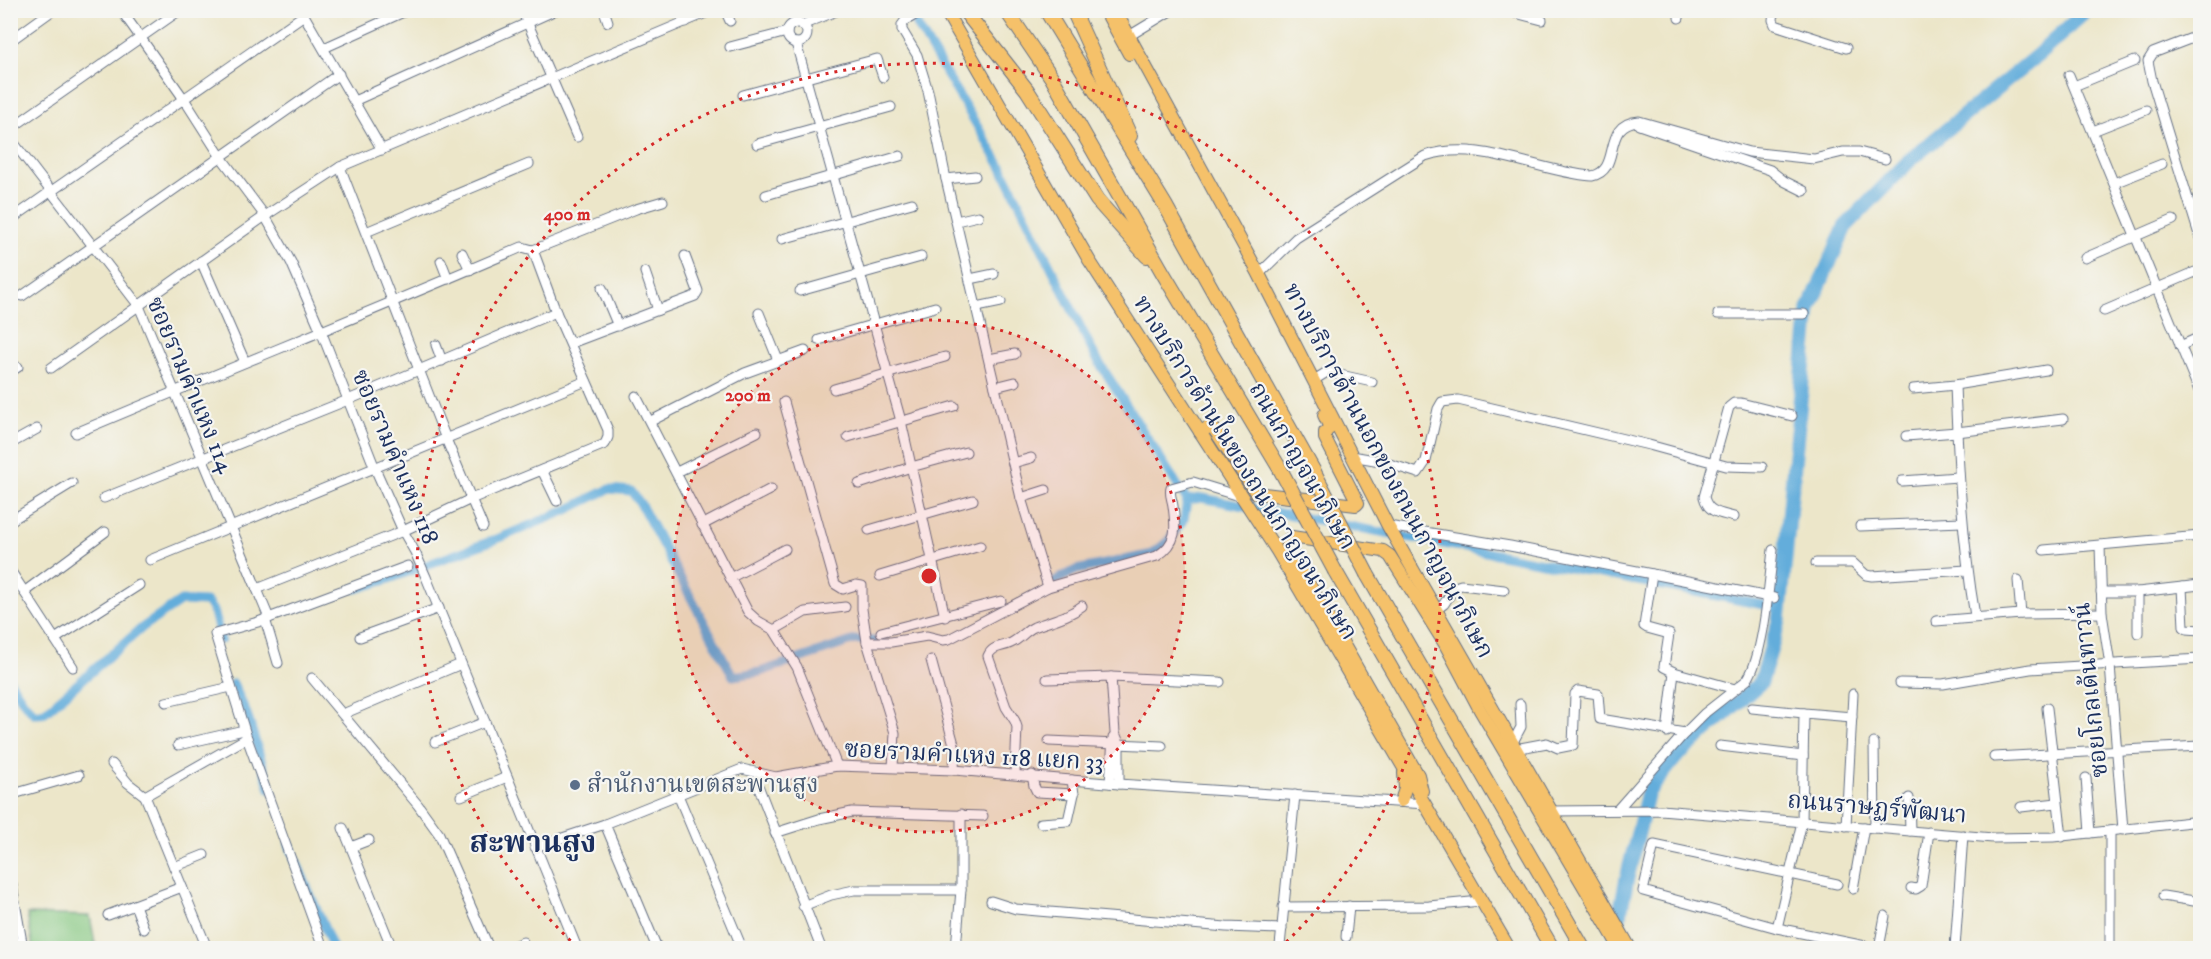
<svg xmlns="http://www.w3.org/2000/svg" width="2211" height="959" font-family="'IM FELL DW Pica','Noto Serif Thai',serif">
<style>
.green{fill:#84c67f;stroke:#507a6e;stroke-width:1.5}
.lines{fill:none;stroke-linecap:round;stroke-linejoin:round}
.canal{stroke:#63addb;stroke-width:9}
.river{stroke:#63addb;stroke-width:15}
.minor-casing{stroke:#646f83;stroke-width:11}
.major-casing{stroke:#646f83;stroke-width:14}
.highway-casing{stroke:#646f83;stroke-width:16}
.minor{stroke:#fff;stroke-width:9}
.major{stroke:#f5c16b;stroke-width:12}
.highway{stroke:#f5c16b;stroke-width:14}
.highway-bridge-casing{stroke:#646f83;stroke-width:16;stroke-linecap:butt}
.highway-bridge{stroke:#f5c16b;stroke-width:14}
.ring{fill:none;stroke:#d62828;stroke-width:3;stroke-dasharray:3 6}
.service-dot{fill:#5c6f8a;stroke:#f6f6f2;stroke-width:2}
.labels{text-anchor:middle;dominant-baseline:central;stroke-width:4.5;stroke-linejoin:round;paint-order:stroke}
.street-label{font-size:24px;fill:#1b2f5e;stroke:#f6f6f2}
.service-label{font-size:24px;fill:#4e5e75;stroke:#f6f6f2;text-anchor:start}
.district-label{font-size:30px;font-weight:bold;fill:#1b2f5e;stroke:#f6f6f2}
.centre{fill:#d62828;stroke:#f6f6f2;stroke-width:3}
.ring-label{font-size:18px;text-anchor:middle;font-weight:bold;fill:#d62828;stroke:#f6f6f2;stroke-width:4.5;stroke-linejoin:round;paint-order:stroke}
</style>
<rect width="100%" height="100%" fill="#f6f6f2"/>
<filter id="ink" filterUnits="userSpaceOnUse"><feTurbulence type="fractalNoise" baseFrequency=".0167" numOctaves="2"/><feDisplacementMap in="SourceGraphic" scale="12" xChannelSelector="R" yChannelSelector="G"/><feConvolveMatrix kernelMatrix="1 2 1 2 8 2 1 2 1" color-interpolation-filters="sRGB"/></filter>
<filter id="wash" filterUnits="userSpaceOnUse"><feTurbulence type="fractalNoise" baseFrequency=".008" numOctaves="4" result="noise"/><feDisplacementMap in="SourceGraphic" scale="24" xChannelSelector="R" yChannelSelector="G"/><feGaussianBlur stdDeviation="1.35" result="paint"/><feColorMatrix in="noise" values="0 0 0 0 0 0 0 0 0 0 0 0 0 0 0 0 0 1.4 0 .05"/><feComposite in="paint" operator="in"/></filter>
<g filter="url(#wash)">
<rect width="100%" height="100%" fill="#ece6c9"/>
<polygon class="green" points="27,914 90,916 96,948 33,948"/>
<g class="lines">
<g class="canal">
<polyline points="908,10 1001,166 1095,356 1187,500"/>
<polyline points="1049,584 1076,570 1153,554 1168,541 1184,519 1187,500 1202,498 1780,608"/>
<polyline points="356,589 386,580 502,537 567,510 609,489 631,491 640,503 733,676 760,672 855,640 874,641"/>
<polyline points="10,681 25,704 35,714 45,712 143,627 181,601 207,602 214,612 221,640"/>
<polyline points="233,683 247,714 270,789"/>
<polyline points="289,844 333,948"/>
</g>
<polyline class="river" points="1613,948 1627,878 1648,792 1675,758 1761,682 1779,621 1809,309 1845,227 1911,159 2038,55 2087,10"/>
</g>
</g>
<g filter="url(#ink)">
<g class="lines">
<defs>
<g id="minor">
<polyline points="121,10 184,99 221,157 265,216 291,262 321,331 374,466 403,531 415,552 426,577 577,948"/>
<polyline points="301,10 382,150"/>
<polyline points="522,10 577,137"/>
<polyline points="604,10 608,22"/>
<polyline points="681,10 686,22"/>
<polyline points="725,10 730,21"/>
<polyline points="923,10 905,21 902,25 902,30 917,55 928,91 946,179 1021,498 1048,587"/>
<polyline points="1504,10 1542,20"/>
<polyline points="1774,10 1773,20 1775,25 1846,48"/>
<polyline points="1679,18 1680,10"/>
<circle cx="797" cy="33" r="10"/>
<polyline points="802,25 839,10"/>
<polyline points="2200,35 2153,53 2148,61 2152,81 2200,238"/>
<polyline points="1129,36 1172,10"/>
<polyline points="10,41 53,10"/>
<polyline points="796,43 901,421 945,617"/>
<polyline points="730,47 787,32"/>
<polyline points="324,48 408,10"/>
<polyline points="2069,75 2200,393"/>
<polyline points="2074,86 2135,61"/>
<polyline points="743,95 877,59 883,77"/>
<polyline points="354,101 556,10"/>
<polyline points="1639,125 1770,170 1784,181 1804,191"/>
<polyline points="10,129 180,10"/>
<polyline points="2093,131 2146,110"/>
<polyline points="10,138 139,306 269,618"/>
<polyline points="757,144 891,107"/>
<polyline points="340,167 446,439 483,527"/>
<polyline points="946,179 975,176"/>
<polyline points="2114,183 2162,164"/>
<polyline points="766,195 900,156"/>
<polyline points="10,220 304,15"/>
<polyline points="956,221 978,216"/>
<polyline points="366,232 529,164"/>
<polyline points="782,239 912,203"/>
<polyline points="533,250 636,209 663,201"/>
<polyline points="462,253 470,270"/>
<polyline points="2085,258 2173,220"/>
<polyline points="201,261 245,362"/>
<polyline points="441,261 448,279"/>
<polyline points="645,272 658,310"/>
<path d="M 1259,274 L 1296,238 L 1310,229 L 1425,156 C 1480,138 1537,172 1592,176 C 1623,170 1600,124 1639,121 L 1749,152 L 1814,159 L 1843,152 L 1859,152 L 1885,159"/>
<polyline points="970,279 994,274"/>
<polyline points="602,288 618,326"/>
<polyline points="800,291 921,257"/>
<polyline points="22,296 339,74"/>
<polyline points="977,307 1001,302"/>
<polyline points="2104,311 2195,272"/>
<polyline points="759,313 778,360"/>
<polyline points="1718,314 1804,314"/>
<polyline points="819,340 935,307"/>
<polyline points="571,343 695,296 698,291 685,256"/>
<polyline points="436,345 442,361"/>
<polyline points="2180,346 2200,337"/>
<polyline points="989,359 1015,354"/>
<polyline points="51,368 265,216 340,167 713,10"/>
<polyline points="10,372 18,367"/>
<polyline points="1314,380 1327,372 1372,382"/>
<path d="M 1955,385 C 1958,463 1962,540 1975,616"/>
<polyline points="995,387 1015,382"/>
<polyline points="834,389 945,357"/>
<polyline points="1913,389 1955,385 2046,370"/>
<polyline points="636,396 748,612 758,621 774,630 797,667 837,766"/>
<polyline points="784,402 835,584 843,589 856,585 862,586 862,609 867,642 895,733 893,767"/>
<polyline points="651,421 745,373 805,351"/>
<path d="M 76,433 C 224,370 374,311 522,247 L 533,250 L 556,312 L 608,430 L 608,437 L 605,444 L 471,499 L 403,531 L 257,589"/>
<polyline points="1906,436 1957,432 2063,419"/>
<polyline points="848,437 954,406"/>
<polyline points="10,444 37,429"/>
<polyline points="1352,456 1380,461 1418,473 1426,461 1438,409 1442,402 1458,400 1649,445 1726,466 1762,467"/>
<polyline points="1013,463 1031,458"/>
<polyline points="542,470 557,501"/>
<polyline points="677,472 757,432"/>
<polyline points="1902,481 1958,477"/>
<polyline points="859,484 911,467 966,452"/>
<polyline points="104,498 348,400 556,312"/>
<polyline points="1021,498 1046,490"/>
<path d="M 1734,517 C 1720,513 1708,513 1704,497 L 1729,407 L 1734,403 L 1741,403 L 1792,416"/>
<polyline points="10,521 72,483"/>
<polyline points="702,525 771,489"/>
<polyline points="1388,526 1510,546 1774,598"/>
<polyline points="1860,526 1962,522"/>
<polyline points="869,530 973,500"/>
<polyline points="2100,545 2102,613 2110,665 2123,830"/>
<polyline points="2044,550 2200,536"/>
<polyline points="150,560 586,381"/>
<polyline points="1816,563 1853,563 1866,575 1872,576 1967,570"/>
<polyline points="10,570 73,667"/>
<polyline points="1652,574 1644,626 1647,628 1669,634 1664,667 1674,672 1735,689"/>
<polyline points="880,576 980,546"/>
<polyline points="730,578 785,549"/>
<polyline points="2018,580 2021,614"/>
<polyline points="2182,587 2184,627 2187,629 2200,630"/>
<polyline points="24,592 105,532"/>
<polyline points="2101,592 2138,592 2200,585"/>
<polyline points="2138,592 2138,633"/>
<polyline points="1436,610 1444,604 1455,587 1461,585 1504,590"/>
<polyline points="265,619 278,663"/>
<polyline points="1936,621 2021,614 2102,613"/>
<polyline points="774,630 805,612 845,607"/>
<polyline points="881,632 1001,601"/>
<polyline points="360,637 439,608"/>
<polyline points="55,639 139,585"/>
<path d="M 867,642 L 891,642 L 927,636 L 943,640 L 949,639 L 1048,587 L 1157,556 C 1178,543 1176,528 1173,506 C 1172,499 1169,494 1171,488 L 1193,482 L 1242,497"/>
<polyline points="931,660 955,748 954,770"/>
<polyline points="1111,677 1115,733 1119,743 1119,784"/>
<polyline points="312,678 418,805 439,834 489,948"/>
<polyline points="1047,679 1111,677 1220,682"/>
<polyline points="1900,683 1943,684 2030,669 2200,659"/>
<polyline points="166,702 231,687"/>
<polyline points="1752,708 1804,713 1802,822 1777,928"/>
<polyline points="2047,708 2062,837"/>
<polyline points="1804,713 1852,717"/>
<polyline points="343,714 461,664"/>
<polyline points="1667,732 1674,672"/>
<polyline points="1049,741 1162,746"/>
<polyline points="435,742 485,722"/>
<polyline points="1874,743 1875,828"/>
<polyline points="1512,744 1521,727 1520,704"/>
<polyline points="178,745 244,730"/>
<polyline points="1720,746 1803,756"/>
<polyline points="1515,749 1547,743 1558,748 1573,745 1575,694 1578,691 1598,694 1600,719 1685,733"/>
<polyline points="1994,757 2200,746"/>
<polyline points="112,764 128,783 145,796 247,738"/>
<polyline points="759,773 757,783 821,948"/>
<path d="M 1015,774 L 1017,727 L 1015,721 L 1006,707 L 988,656 C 993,645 1001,648 1011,643 C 1020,639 1025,631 1034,627 C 1051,620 1067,618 1082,606"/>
<polyline points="1032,775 1034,786 1037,792 1074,794"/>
<polyline points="2086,778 2090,833"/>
<polyline points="1110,783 1113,738"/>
<polyline points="10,795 79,775"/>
<polyline points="678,795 742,948"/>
<polyline points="145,796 207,948"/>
<polyline points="461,796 507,777"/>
<polyline points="1909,798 1910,831"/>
<polyline points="2021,807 2057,803"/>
<path d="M 1618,809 L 1683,735 L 1705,713 L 1747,680 C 1764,655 1769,583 1773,550"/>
<polyline points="1550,811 1661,810 1993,838 2053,837 2200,821"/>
<polyline points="1041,823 1068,821 1074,794 1072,780"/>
<polyline points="605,824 657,948"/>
<polyline points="1846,826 1853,694"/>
<polyline points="343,828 392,948"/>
<polyline points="2110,831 2110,948"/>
<polyline points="775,833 819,819 852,812 983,816"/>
<polyline points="351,847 369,840"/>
<polyline points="535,847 605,824 742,769 776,777 837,766 954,770 1119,784 1426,804"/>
<polyline points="174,867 204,855"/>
<polyline points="10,874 23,948"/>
<polyline points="1837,884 1654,845 1643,891 1777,928 1875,948"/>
<polyline points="1911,888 1916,889 1921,886 1929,832"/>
<polyline points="1853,889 1864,827"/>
<polyline points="2163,896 2200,902"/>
<polyline points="991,901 1016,909 1038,911 1226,927 1282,929"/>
<polyline points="135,905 144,929"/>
<polyline points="803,906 831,895 854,890 961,890"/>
<polyline points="1283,907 1429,906 1481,901"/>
<polyline points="108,915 182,887"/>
<polyline points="1346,937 1349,906"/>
<polyline points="1280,946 1295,795"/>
<polyline points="315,948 322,945 247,738 215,634 258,622 408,566"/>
<polyline points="508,948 523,942"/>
<polyline points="956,948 961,890 961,814"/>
<polyline points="1879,948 1885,916"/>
<polyline points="1955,948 1963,835"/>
</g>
<g id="major">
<polyline points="945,10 1089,260 1277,551 1509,948"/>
<polyline points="1105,10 1129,54"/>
<polyline points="1115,10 1259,274 1388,526 1630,948"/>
<polyline points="1200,432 1209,427 1214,429 1256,493 1356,505 1358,503 1325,438 1325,432 1330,428 1324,415"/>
<polyline points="1422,791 1418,775 1288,547 1289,539 1292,537 1383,551 1390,556 1445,644 1480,710 1620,948"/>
<polyline points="1401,801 1405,789 1404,773"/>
</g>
<g id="highway">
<polyline points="964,10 1027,90 1097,200 1147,256"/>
<polyline points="1006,10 1052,78 1163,273 1280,469"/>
<polyline points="1046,10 1165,205 1314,472"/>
<polyline points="1073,10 1130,136"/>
<polyline points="1335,571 1552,948"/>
<polyline points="1367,574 1583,948"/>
</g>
</defs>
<use href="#minor" class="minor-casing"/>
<use href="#major" class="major-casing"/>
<use href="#highway" class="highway-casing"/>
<use href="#minor" class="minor"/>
<use href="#major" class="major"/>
<use href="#highway" class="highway"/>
<defs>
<g id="highway-bridge">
<polyline points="1280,469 1335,571"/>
<polyline points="1314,472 1367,574"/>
</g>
</defs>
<use href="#highway-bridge" class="highway-bridge-casing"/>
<use href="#highway-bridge" class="highway-bridge"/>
</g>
</g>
<circle cx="929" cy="576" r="256" fill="#d62828" fill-opacity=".12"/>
<g class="ring">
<circle cx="929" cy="576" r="256"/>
<path d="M577 947A512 512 0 1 1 1281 947"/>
</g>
<circle class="service-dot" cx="575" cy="785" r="6"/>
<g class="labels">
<g class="street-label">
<text transform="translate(190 385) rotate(67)">ซอยรามคำแหง 114</text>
<text transform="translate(395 457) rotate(67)">ซอยรามคำแหง 118</text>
<text transform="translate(1302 466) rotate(60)">ถนนกาญจนาภิเษก</text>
<text transform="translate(1245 468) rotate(58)">ทางบริการด้านในของถนนกาญจนาภิเษก</text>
<text transform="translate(1388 471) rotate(62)">ทางบริการด้านนอกของถนนกาญจนาภิเษก</text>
<text transform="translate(2091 690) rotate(-96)">ซอยโกลเด้นทาวน์</text>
<text transform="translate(974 756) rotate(3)">ซอยรามคำแหง 118 แยก 33</text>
<text transform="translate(1877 808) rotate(5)">ถนนราษฏร์พัฒนา</text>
</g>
<g class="service-label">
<text x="587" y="785">สำนักงานเขตสะพานสูง</text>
</g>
<g class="district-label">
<text x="533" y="843">สะพานสูง</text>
</g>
</g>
<circle cx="929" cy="576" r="9" class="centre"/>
<g class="ring-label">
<text x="567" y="220">400 m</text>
<text x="748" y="401">200 m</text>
</g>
<rect width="2211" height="959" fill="none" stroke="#f6f6f2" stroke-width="36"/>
</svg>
